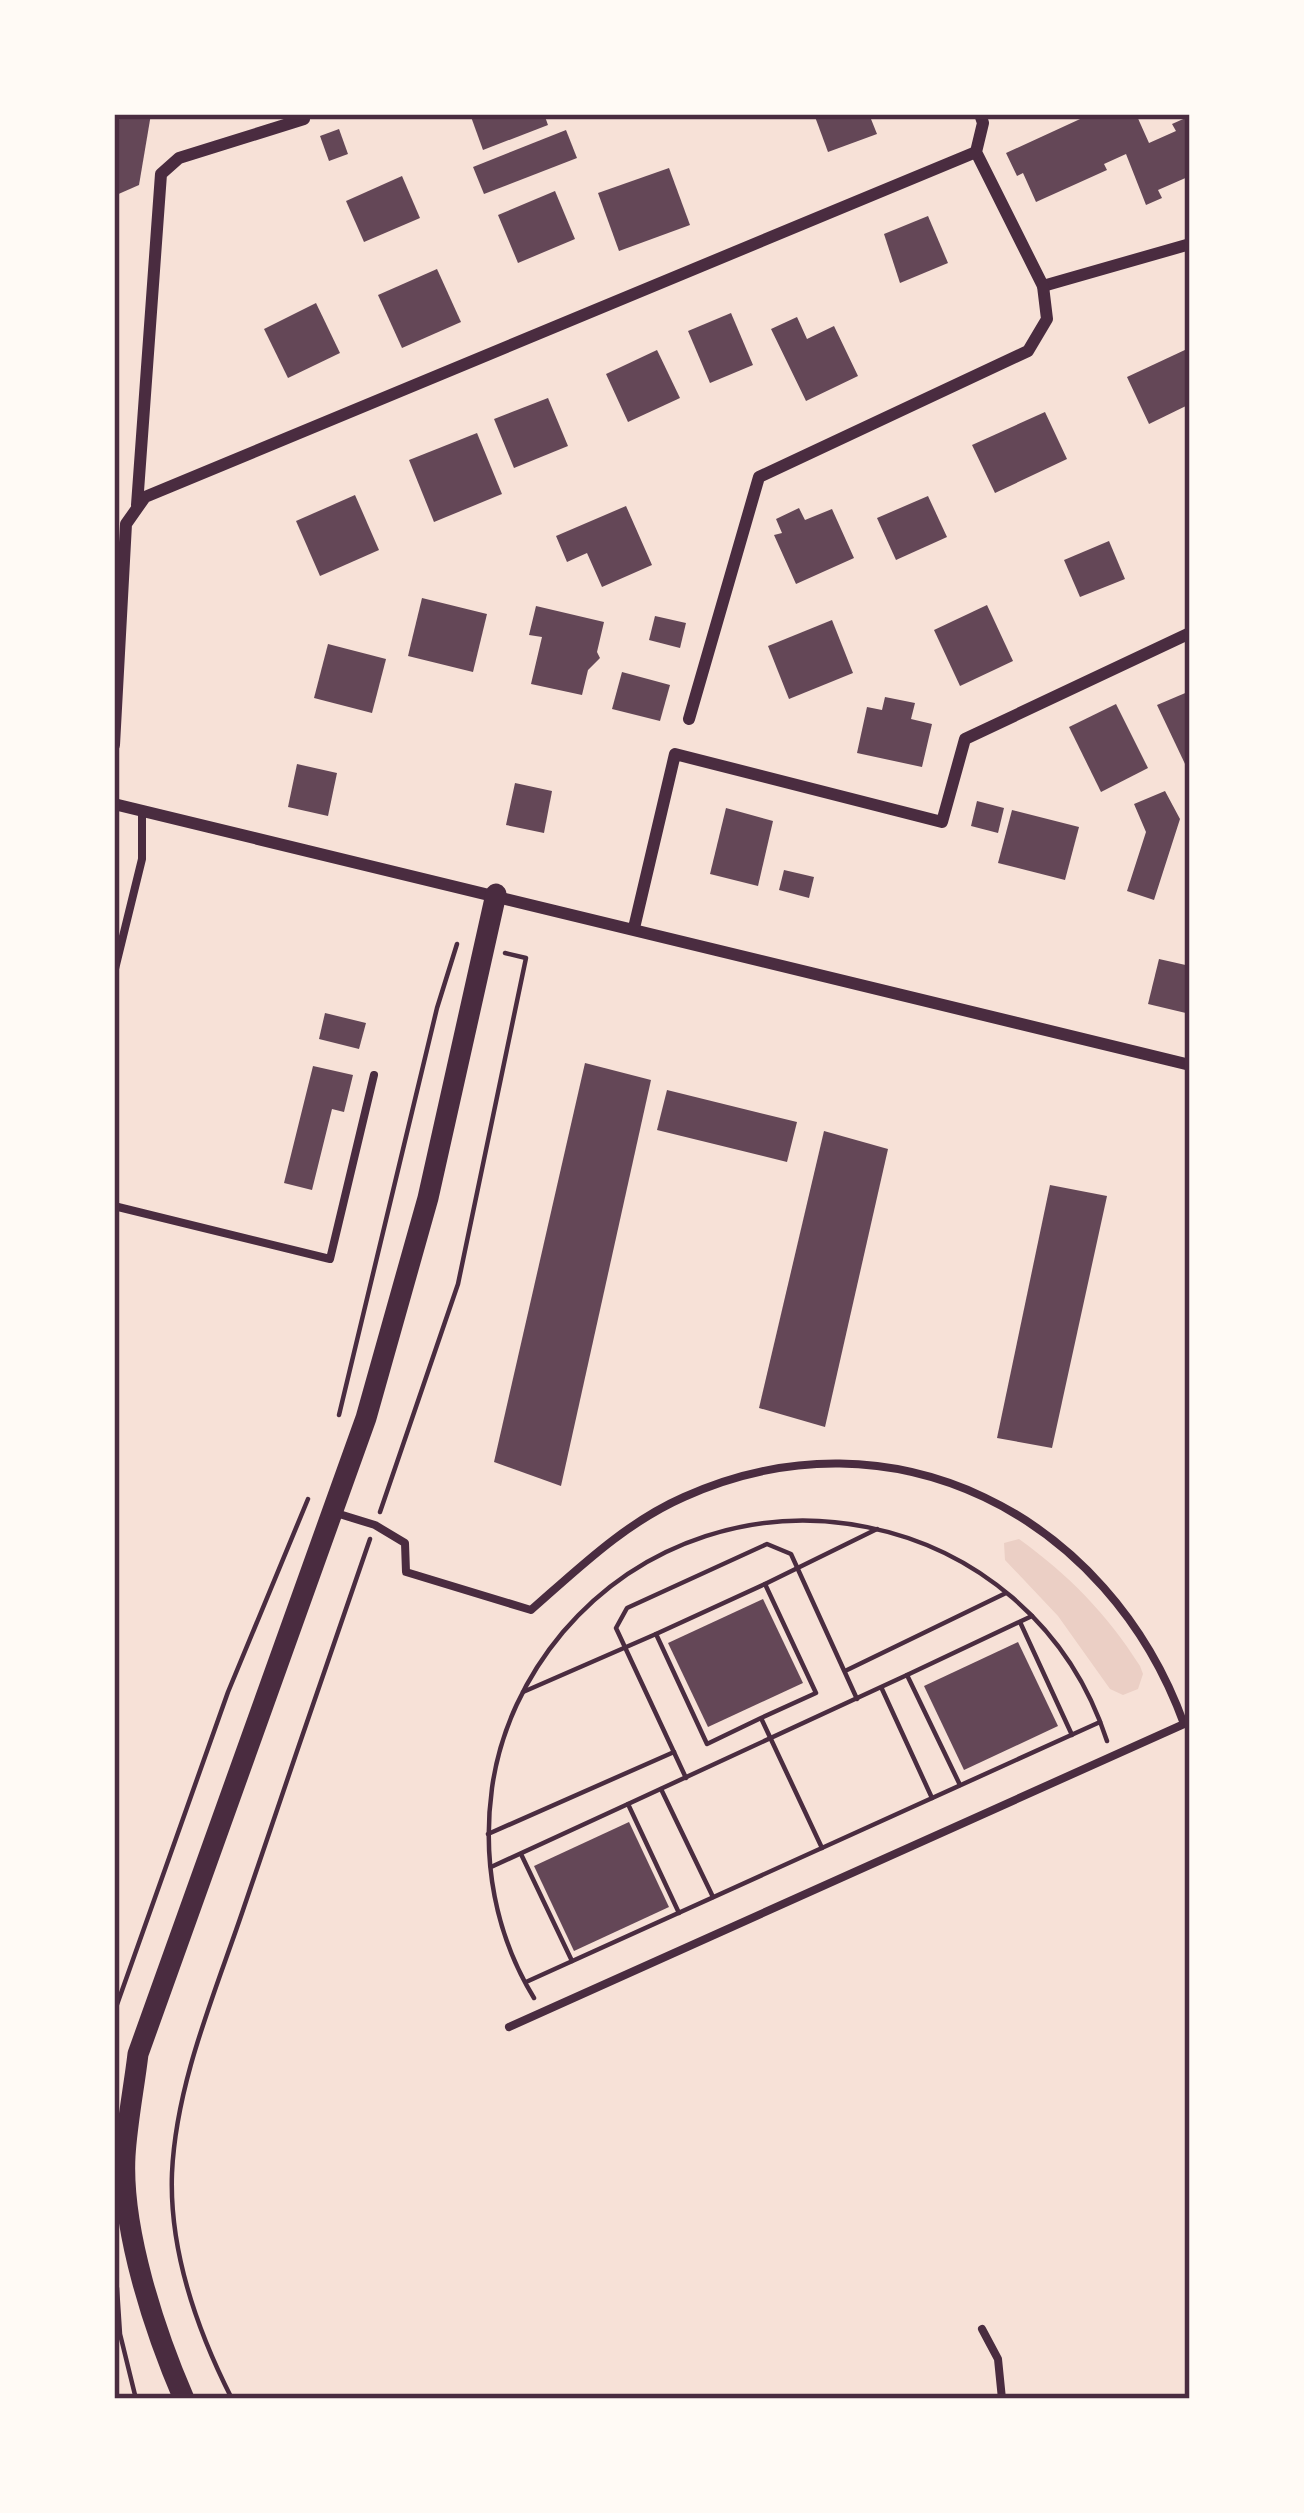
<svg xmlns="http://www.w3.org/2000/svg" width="1304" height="2513" font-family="Mulish,sans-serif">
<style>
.green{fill:#ebcfc5}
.building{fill:#644757}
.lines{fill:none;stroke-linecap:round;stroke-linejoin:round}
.path{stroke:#4a2c40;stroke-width:4.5}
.service{stroke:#4a2c40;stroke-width:8}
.minor{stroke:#4a2c40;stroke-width:12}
.tertiary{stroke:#4a2c40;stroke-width:21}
.neatline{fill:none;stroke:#4a2c40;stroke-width:4.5}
</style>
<rect width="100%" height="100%" fill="#f7e1d7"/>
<path class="green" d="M 1019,1539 C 1069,1575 1107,1614 1140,1666 L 1143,1674 L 1138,1689 L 1123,1695 L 1110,1689 L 1058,1616 L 1005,1560 L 1004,1543 Z"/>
<g class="building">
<polygon points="120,114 151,114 139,185 114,196 114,152"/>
<polygon points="470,114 544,114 548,125 483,150"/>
<polygon points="814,114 869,114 877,134 828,152"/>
<polygon points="1091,114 1136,114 1149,143 1176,131 1172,124 1190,116 1190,176 1158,190 1162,198 1146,205 1126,154 1104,164 1107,170 1036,202 1023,173 1017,176 1006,153"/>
<polygon points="339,129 348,154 329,161 320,136"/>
<polygon points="566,130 577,158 484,194 473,167"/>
<polygon points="669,168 690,225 619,251 598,193"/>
<polygon points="402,176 420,218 364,242 346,201"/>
<polygon points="555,191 575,239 518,263 498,215"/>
<polygon points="928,216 948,263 900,283 884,234"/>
<polygon points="437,269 461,322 402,348 378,295"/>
<polygon points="316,303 340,353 288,378 264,329"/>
<polygon points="731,313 753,365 710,383 688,331"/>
<polygon points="797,317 807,339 834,326 858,376 806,401 771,329"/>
<polygon points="1187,349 1190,404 1149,424 1127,377"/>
<polygon points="657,350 680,398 628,422 606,374"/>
<polygon points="548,398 568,446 514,468 494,419"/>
<polygon points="1045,412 1067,459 995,493 972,445"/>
<polygon points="477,433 502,494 434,522 409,460"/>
<polygon points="355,495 379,550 320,576 296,521"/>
<polygon points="928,496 947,537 896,560 877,518"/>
<polygon points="626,506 652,565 602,587 587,553 567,562 556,536"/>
<polygon points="799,508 805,520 832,509 854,558 796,584 774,535 782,533 776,519"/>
<polygon points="1109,541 1125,579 1080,597 1064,560"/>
<polygon points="422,598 487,614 473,672 408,656"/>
<polygon points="987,605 1013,661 960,686 934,630"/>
<polygon points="536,606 604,622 597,652 600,658 588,670 582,695 531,684 542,637 529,635"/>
<polygon points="655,616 686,623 680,648 649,640"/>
<polygon points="832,620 853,673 789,699 768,646"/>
<polygon points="328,644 386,659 372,713 314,698"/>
<polygon points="622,672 670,685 660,721 612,709"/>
<polygon points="1190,691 1190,765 1186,766 1157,705"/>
<polygon points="885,697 915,703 911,719 932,724 922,767 857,753 867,707 882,710"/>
<polygon points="1116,704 1148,768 1101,792 1069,727"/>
<polygon points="297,764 337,773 328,816 288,807"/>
<polygon points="515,783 552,791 544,833 506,825"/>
<polygon points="1165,791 1180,819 1154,900 1127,891 1146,832 1134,804"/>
<polygon points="977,801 1004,808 998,833 971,826"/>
<polygon points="726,808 773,821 758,886 710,874"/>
<polygon points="1012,810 1079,827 1065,880 998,863"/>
<polygon points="784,870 814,877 809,898 779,890"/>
<polygon points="1159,959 1190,966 1190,1014 1148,1004"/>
<polygon points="325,1013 366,1023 359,1049 319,1039"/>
<polygon points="585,1063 651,1080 561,1486 494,1462"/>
<polygon points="313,1066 353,1075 344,1112 332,1109 312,1190 284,1183"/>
<polygon points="667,1090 797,1122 787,1162 657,1130"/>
<polygon points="824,1131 888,1149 825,1427 759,1408"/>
<polygon points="1050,1185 1107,1196 1052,1448 997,1438"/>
<polygon points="763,1599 803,1683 708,1727 668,1643"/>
<polygon points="1018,1642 1058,1726 964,1770 924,1686"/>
<polygon points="629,1822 669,1907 574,1951 534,1866"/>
</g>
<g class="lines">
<g class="path">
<polyline points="339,1415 437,1008 457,944"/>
<polyline points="380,1512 458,1284 526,958 505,953"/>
<polyline points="765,1584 877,1529"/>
<polyline points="1020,1622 1072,1735"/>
<polyline points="845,1671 1006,1593"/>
<polyline points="907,1675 1032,1616"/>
<polyline points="882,1689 932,1798"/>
<polyline points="523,1692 656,1634"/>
<polyline points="761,1718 816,1693 765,1584 656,1634 707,1744 761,1718 822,1848"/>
<polyline points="686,1778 616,1628 627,1608 767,1544 791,1554 857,1699"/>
<polyline points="661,1789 713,1897"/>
<polyline points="488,1834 674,1752"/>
<polyline points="521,1854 572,1961"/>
<polyline points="491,1867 628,1804"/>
<polyline points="679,1913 628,1804 907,1675 960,1785"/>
<polyline points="526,1982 1100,1722"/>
<path d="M 534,1998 C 495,1934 482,1861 492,1788 C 500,1730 526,1676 563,1632 C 725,1443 1031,1505 1107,1741"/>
<polyline points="114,2013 228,1692 308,1499"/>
<polyline points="117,2288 120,2334 136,2399"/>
<path d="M 232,2399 C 197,2330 169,2251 172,2173 C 176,2083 215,1993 243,1910 C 285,1786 327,1663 370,1539"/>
</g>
<g class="service">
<polyline points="114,973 142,859 142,810"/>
<polyline points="114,1206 330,1259 374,1075"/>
<path d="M 336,1513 L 375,1525 L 405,1543 L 406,1572 L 531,1610 C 579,1568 625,1523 684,1497 C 893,1403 1109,1516 1184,1724 L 509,2027"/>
<polyline points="982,2329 998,2359 1002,2399"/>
</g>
<g class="minor">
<polyline points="1043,286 1190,244"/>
<polyline points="137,505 161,174 179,158 304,119"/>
<polyline points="689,719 759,477 1028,351 1047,319 1043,286 976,152 983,123 980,114"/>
<polyline points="114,745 126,524 145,497 976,152"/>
<polyline points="114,804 1190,1065"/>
<polyline points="634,928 675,754 942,822 965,739 1190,633"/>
</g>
<path class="tertiary" d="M 184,2399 C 155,2332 121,2230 125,2156 C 127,2122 134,2088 138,2054 L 366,1418 L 428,1198 L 496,894"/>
</g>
<rect width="1304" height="2513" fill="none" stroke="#fffaf5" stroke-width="234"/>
<rect x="117" y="117" width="1070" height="2279" class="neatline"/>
</svg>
